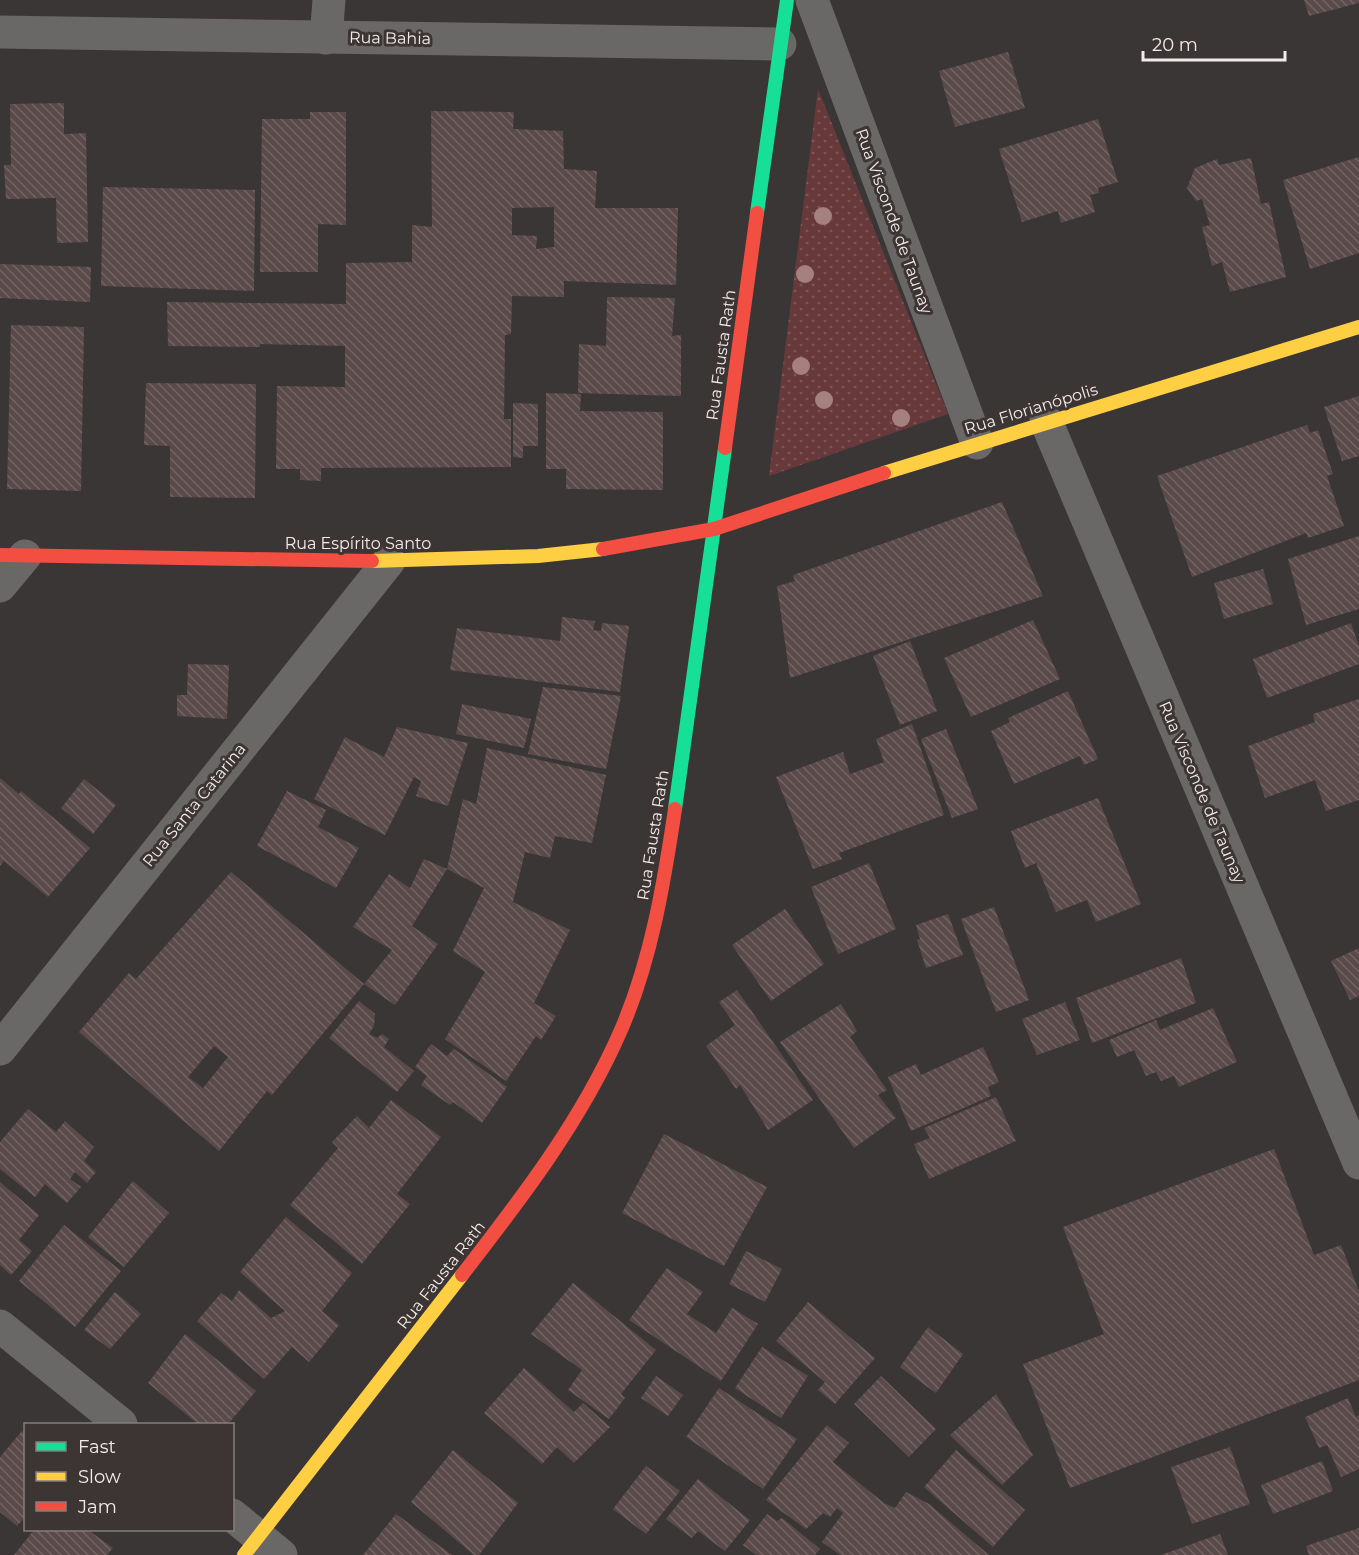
<svg xmlns="http://www.w3.org/2000/svg" width="1359" height="1555" font-family="Montserrat,sans-serif">
<style>
.grass{fill:url(#grass-dots)}
.building{fill:url(#building-back-hatch);fill-rule:evenodd}
.lines{fill:none;stroke-linecap:round;stroke-linejoin:round}
.street{stroke:#6a6767;stroke-width:33}
.fast{stroke:#16e098;stroke-width:14}
.slow{stroke:#ffcf43;stroke-width:14}
.jam{stroke:#f24e42;stroke-width:14}
.tree{fill:#a67f7f}
.labels{text-anchor:middle;dominant-baseline:central;stroke-width:6;stroke-linejoin:round;paint-order:stroke}
.street-label{font-size:16px;fill:#f2ecec;stroke:#3d3534}
</style>
<defs>
<pattern id="grass-dots" width="8" height="8" patternUnits="userSpaceOnUse" patternTransform="scale(1.5)"><rect width="8" height="8" fill="#68393a"/><path d="M2 2h.1M6 6h.1" fill="none" stroke="#7e5657" stroke-width="1.8" stroke-linecap="round"/></pattern>
<pattern id="building-back-hatch" width="6" height="6" patternUnits="userSpaceOnUse" patternTransform="scale(1.5)"><rect width="6" height="6" fill="#5a4a4a"/><path d="M-1 5l2 2M0 0l6 6M5-1l2 2" fill="none" stroke="#726464"/></pattern>
</defs>
<rect width="100%" height="100%" fill="#3b3636"/>
<polygon class="grass" points="818,89 948,414 769,476"/>
<g class="building">
<polygon points="1304,0 1359,0 1359,3 1309,16"/>
<polygon points="1008,52 1025,108 955,127 939,71"/>
<polygon points="64,103 64,134 86,133 88,242 57,243 56,198 6,199 4,165 11,165 10,104"/>
<path d="M 431,111 L 514,112 L 513,129 L 563,131 L 564,169 L 597,171 L 595,208 L 678,208 L 676,285 L 564,281 L 564,297 L 512,296 L 511,334 L 505,335 L 504,419 L 511,419 L 511,467 L 321,468 L 321,481 L 300,480 L 300,469 L 276,469 L 277,386 L 345,387 L 345,346 L 260,344 L 260,347 L 168,346 L 167,302 L 346,304 L 346,263 L 412,262 L 412,225 L 432,227 ZM 554,207 L 554,247 L 536,249 L 537,236 L 512,235 L 512,208 Z"/>
<polygon points="310,112 346,112 346,225 318,224 318,272 260,272 262,119 310,119"/>
<polygon points="1098,119 1118,182 1098,188 1099,193 1090,195 1095,212 1061,223 1058,211 1022,222 999,149"/>
<polygon points="1359,157 1359,253 1310,269 1283,180"/>
<polygon points="1251,158 1261,204 1269,202 1286,277 1230,292 1222,262 1212,266 1202,227 1210,225 1202,199 1196,201 1187,188 1195,168 1217,159 1219,165"/>
<polygon points="103,187 255,190 254,291 101,286"/>
<polygon points="0,264 91,267 90,302 0,298"/>
<polygon points="607,297 675,298 672,336 681,335 681,396 578,393 579,344 606,346"/>
<polygon points="11,325 84,327 81,491 7,489"/>
<polygon points="146,383 256,384 255,498 170,497 170,446 144,445"/>
<polygon points="546,393 581,394 580,411 663,412 663,490 566,489 566,469 546,469"/>
<polygon points="1359,396 1359,456 1342,461 1324,407"/>
<polygon points="513,403 538,404 538,446 523,446 523,458 513,457"/>
<polygon points="1307,425 1310,433 1318,430 1333,474 1327,476 1344,526 1308,538 1306,533 1192,577 1157,476"/>
<polygon points="1002,502 1043,596 790,678 777,586 795,581 793,575"/>
<polygon points="1359,536 1359,609 1306,625 1288,559"/>
<polygon points="1263,569 1273,604 1224,619 1214,583"/>
<polygon points="562,617 595,621 593,630 601,631 602,623 629,626 620,692 450,670 457,628 560,641"/>
<polygon points="1033,620 1060,679 971,717 944,658"/>
<polygon points="1351,623 1359,646 1359,664 1267,698 1253,659"/>
<polygon points="910,641 937,711 900,725 873,656"/>
<polygon points="188,664 229,665 227,719 177,716 177,695 187,695"/>
<polygon points="543,687 621,696 606,769 528,754"/>
<polygon points="1068,691 1098,759 1084,765 1080,756 1014,784 991,731 1010,722 1008,718"/>
<polygon points="1359,699 1359,800 1326,811 1315,780 1265,798 1248,746 1315,722 1313,714"/>
<polygon points="462,704 531,719 524,748 456,734"/>
<polygon points="912,724 944,815 839,853 842,859 813,869 776,777 843,752 850,774 884,762 876,739"/>
<polygon points="397,727 468,743 448,806 416,796 421,781 414,777 385,835 314,799 345,737 384,757"/>
<polygon points="946,729 978,809 952,818 921,739"/>
<polygon points="487,748 606,775 592,843 555,836 550,858 525,852 513,902 570,930 534,1003 556,1016 541,1040 536,1036 506,1081 445,1039 485,972 453,951 484,888 447,869 463,799 476,804"/>
<polygon points="0,778 19,794 21,791 90,848 48,897 4,861 0,866"/>
<polygon points="84,779 116,805 93,834 61,808"/>
<polygon points="287,791 326,810 318,827 359,848 336,888 257,846"/>
<polygon points="1098,798 1141,904 1096,922 1087,900 1056,912 1036,863 1025,868 1011,831"/>
<polygon points="424,859 447,869 412,926 438,944 395,1005 364,984 392,950 353,927 389,874 410,888"/>
<polygon points="869,863 896,929 838,954 811,887"/>
<path d="M 231,872 L 364,984 L 272,1095 L 267,1091 L 219,1151 L 79,1032 L 129,973 L 136,979 ZM 214,1046 L 228,1057 L 203,1088 L 188,1077 Z"/>
<polygon points="994,907 1029,1000 996,1012 961,919"/>
<polygon points="785,909 824,964 771,1001 732,945"/>
<polygon points="948,914 963,955 926,968 917,940 920,939 916,925"/>
<polygon points="1359,948 1359,996 1350,1000 1331,961"/>
<polygon points="1181,958 1196,1003 1092,1043 1076,998"/>
<polygon points="737,990 813,1100 768,1130 740,1085 736,1089 706,1046 735,1025 719,1002"/>
<polygon points="359,1001 375,1014 374,1026 369,1034 377,1038 382,1034 389,1039 384,1047 414,1071 397,1092 329,1038"/>
<polygon points="1065,1002 1080,1040 1037,1055 1022,1019"/>
<polygon points="841,1004 857,1031 850,1037 887,1090 878,1095 896,1118 854,1148 780,1042"/>
<polygon points="1213,1008 1237,1062 1179,1087 1174,1076 1161,1081 1156,1072 1146,1076 1134,1050 1117,1057 1109,1040 1156,1020 1160,1030"/>
<polygon points="431,1044 447,1056 454,1049 507,1087 482,1123 453,1102 450,1105 421,1085 427,1076 415,1067"/>
<polygon points="983,1047 999,1082 988,1087 991,1096 911,1131 888,1077 916,1064 921,1075"/>
<polygon points="996,1097 1016,1141 929,1179 914,1144 930,1138 924,1128"/>
<polygon points="391,1100 441,1137 397,1194 410,1204 362,1264 290,1205 338,1148 332,1142 357,1116 369,1128"/>
<polygon points="28,1109 56,1132 65,1121 94,1147 84,1161 96,1172 87,1183 75,1172 70,1179 81,1187 67,1203 45,1184 35,1197 0,1169 0,1142"/>
<polygon points="664,1134 767,1187 724,1266 622,1213"/>
<polygon points="1274,1149 1314,1255 1341,1245 1359,1291 1359,1380 1070,1488 1023,1364 1104,1334 1063,1227"/>
<polygon points="133,1181 169,1213 124,1267 88,1237"/>
<polygon points="0,1182 39,1215 19,1240 32,1251 11,1275 0,1265"/>
<polygon points="286,1217 352,1273 322,1311 339,1325 325,1343 309,1362 292,1347 264,1379 197,1321 221,1293 232,1301 239,1290 271,1318 285,1311 240,1272"/>
<polygon points="64,1225 121,1271 75,1327 19,1281"/>
<polygon points="746,1251 782,1269 765,1302 729,1284"/>
<polygon points="667,1268 703,1292 687,1314 716,1333 732,1308 758,1324 721,1381 629,1320"/>
<polygon points="573,1283 656,1350 621,1394 625,1398 609,1419 568,1390 582,1370 531,1334"/>
<polygon points="115,1292 141,1314 110,1349 84,1330"/>
<polygon points="808,1302 875,1358 835,1404 818,1390 825,1382 776,1341"/>
<polygon points="928,1327 963,1354 936,1393 900,1367"/>
<polygon points="185,1334 256,1391 228,1424 198,1424 148,1383"/>
<polygon points="762,1347 808,1376 781,1418 735,1388"/>
<polygon points="524,1368 574,1412 583,1403 610,1427 574,1463 557,1447 542,1464 484,1413"/>
<polygon points="656,1376 683,1395 668,1416 641,1398"/>
<polygon points="881,1376 936,1429 909,1457 854,1404"/>
<polygon points="719,1388 797,1439 763,1489 686,1437"/>
<polygon points="996,1394 1033,1455 1002,1485 950,1435"/>
<polygon points="1348,1398 1356,1417 1359,1415 1359,1469 1341,1477 1327,1445 1319,1448 1305,1417"/>
<polygon points="827,1425 849,1443 833,1462 884,1503 895,1508 906,1492 929,1504 989,1555 840,1555 822,1542 843,1513 837,1508 830,1517 823,1513 806,1529 766,1500"/>
<polygon points="22,1431 26,1434 26,1516 17,1526 0,1512 0,1457"/>
<polygon points="1230,1447 1250,1504 1192,1524 1171,1467"/>
<polygon points="453,1450 518,1503 479,1555 474,1555 411,1502"/>
<polygon points="956,1450 1025,1510 993,1547 924,1487"/>
<polygon points="1322,1461 1333,1491 1273,1514 1261,1485"/>
<polygon points="646,1466 680,1491 646,1534 613,1509"/>
<polygon points="698,1479 750,1520 725,1551 698,1531 692,1538 666,1519"/>
<polygon points="396,1514 452,1555 363,1555"/>
<polygon points="767,1514 777,1521 782,1518 820,1549 815,1555 756,1555 743,1545"/>
<polygon points="1359,1528 1359,1555 1309,1555 1306,1546"/>
<polygon points="34,1530 56,1530 60,1532 62,1530 88,1530 113,1548 107,1555 14,1555"/>
<polygon points="1220,1534 1228,1555 1161,1555"/>
</g>
<g class="lines">
<g class="street">
<polyline points="812,0 977,443"/>
<polyline points="0,32 780,44"/>
<polyline points="326,38 329,0"/>
<polyline points="1046,421 1359,1163"/>
<polyline points="0,586 25,556"/>
<polyline points="0,1049 389,561"/>
<polyline points="0,1326 121,1424"/>
<polyline points="232,1515 281,1555"/>
</g>
<g class="fast">
<polyline points="757,213 787,0"/>
<polyline points="675,809 725,448"/>
</g>
<g class="slow">
<polyline points="884,473 1359,327"/>
<polyline points="372,561 538,556 603,549"/>
<polyline points="244,1555 462,1275"/>
</g>
<g class="jam">
<polyline points="725,448 757,213"/>
<polyline points="603,549 714,529 884,473"/>
<polyline points="0,555 372,561"/>
<path d="M 462,1275 C 521,1199 582,1120 621,1030 C 651,961 664,883 675,809"/>
</g>
</g>
<g class="tree">
<circle cx="823" cy="216" r="9"/>
<circle cx="805" cy="274" r="9"/>
<circle cx="801" cy="366" r="9"/>
<circle cx="824" cy="400" r="9"/>
<circle cx="901" cy="418" r="9"/>
</g>
<g class="labels">
<g class="street-label">
<text transform="translate(390 38) rotate(1)">Rua Bahia</text>
<text transform="translate(894 221) rotate(70)">Rua Visconde de Taunay</text>
<text transform="translate(721 355) rotate(-82)">Rua Fausta Rath</text>
<text transform="translate(1031 409) rotate(-17)">Rua Florianópolis</text>
<text x="358" y="543">Rua Espírito Santo</text>
<text transform="translate(1202 792) rotate(67)">Rua Visconde de Taunay</text>
<text transform="translate(194 805) rotate(-51)">Rua Santa Catarina</text>
<text transform="translate(653 835) rotate(-81)">Rua Fausta Rath</text>
<text transform="translate(441 1275) rotate(-52)">Rua Fausta Rath</text>
</g>
</g>
<rect x="24" y="1423" width="210" height="108" fill="#3d3534" stroke="#857e7e" stroke-width="1.5"/>
<rect x="36" y="1442" width="30" height="9" fill="#16e098" stroke="#857e7e" stroke-width="1.5"/>
<text x="78" y="1453" font-size="18" fill="#f2ecec">Fast</text>
<rect x="36" y="1472" width="30" height="9" fill="#ffcf43" stroke="#857e7e" stroke-width="1.5"/>
<text x="78" y="1483" font-size="18" fill="#f2ecec">Slow</text>
<rect x="36" y="1502" width="30" height="9" fill="#f24e42" stroke="#857e7e" stroke-width="1.5"/>
<text x="78" y="1513" font-size="18" fill="#f2ecec">Jam</text>
<path d="M1143 51v9h142v-9" fill="none" stroke="#f2ecec" stroke-width="3"/>
<text x="1152" y="51" font-size="18" fill="#f2ecec" stroke="#3d3534" stroke-width="4.5" paint-order="stroke">20 m</text>
</svg>
